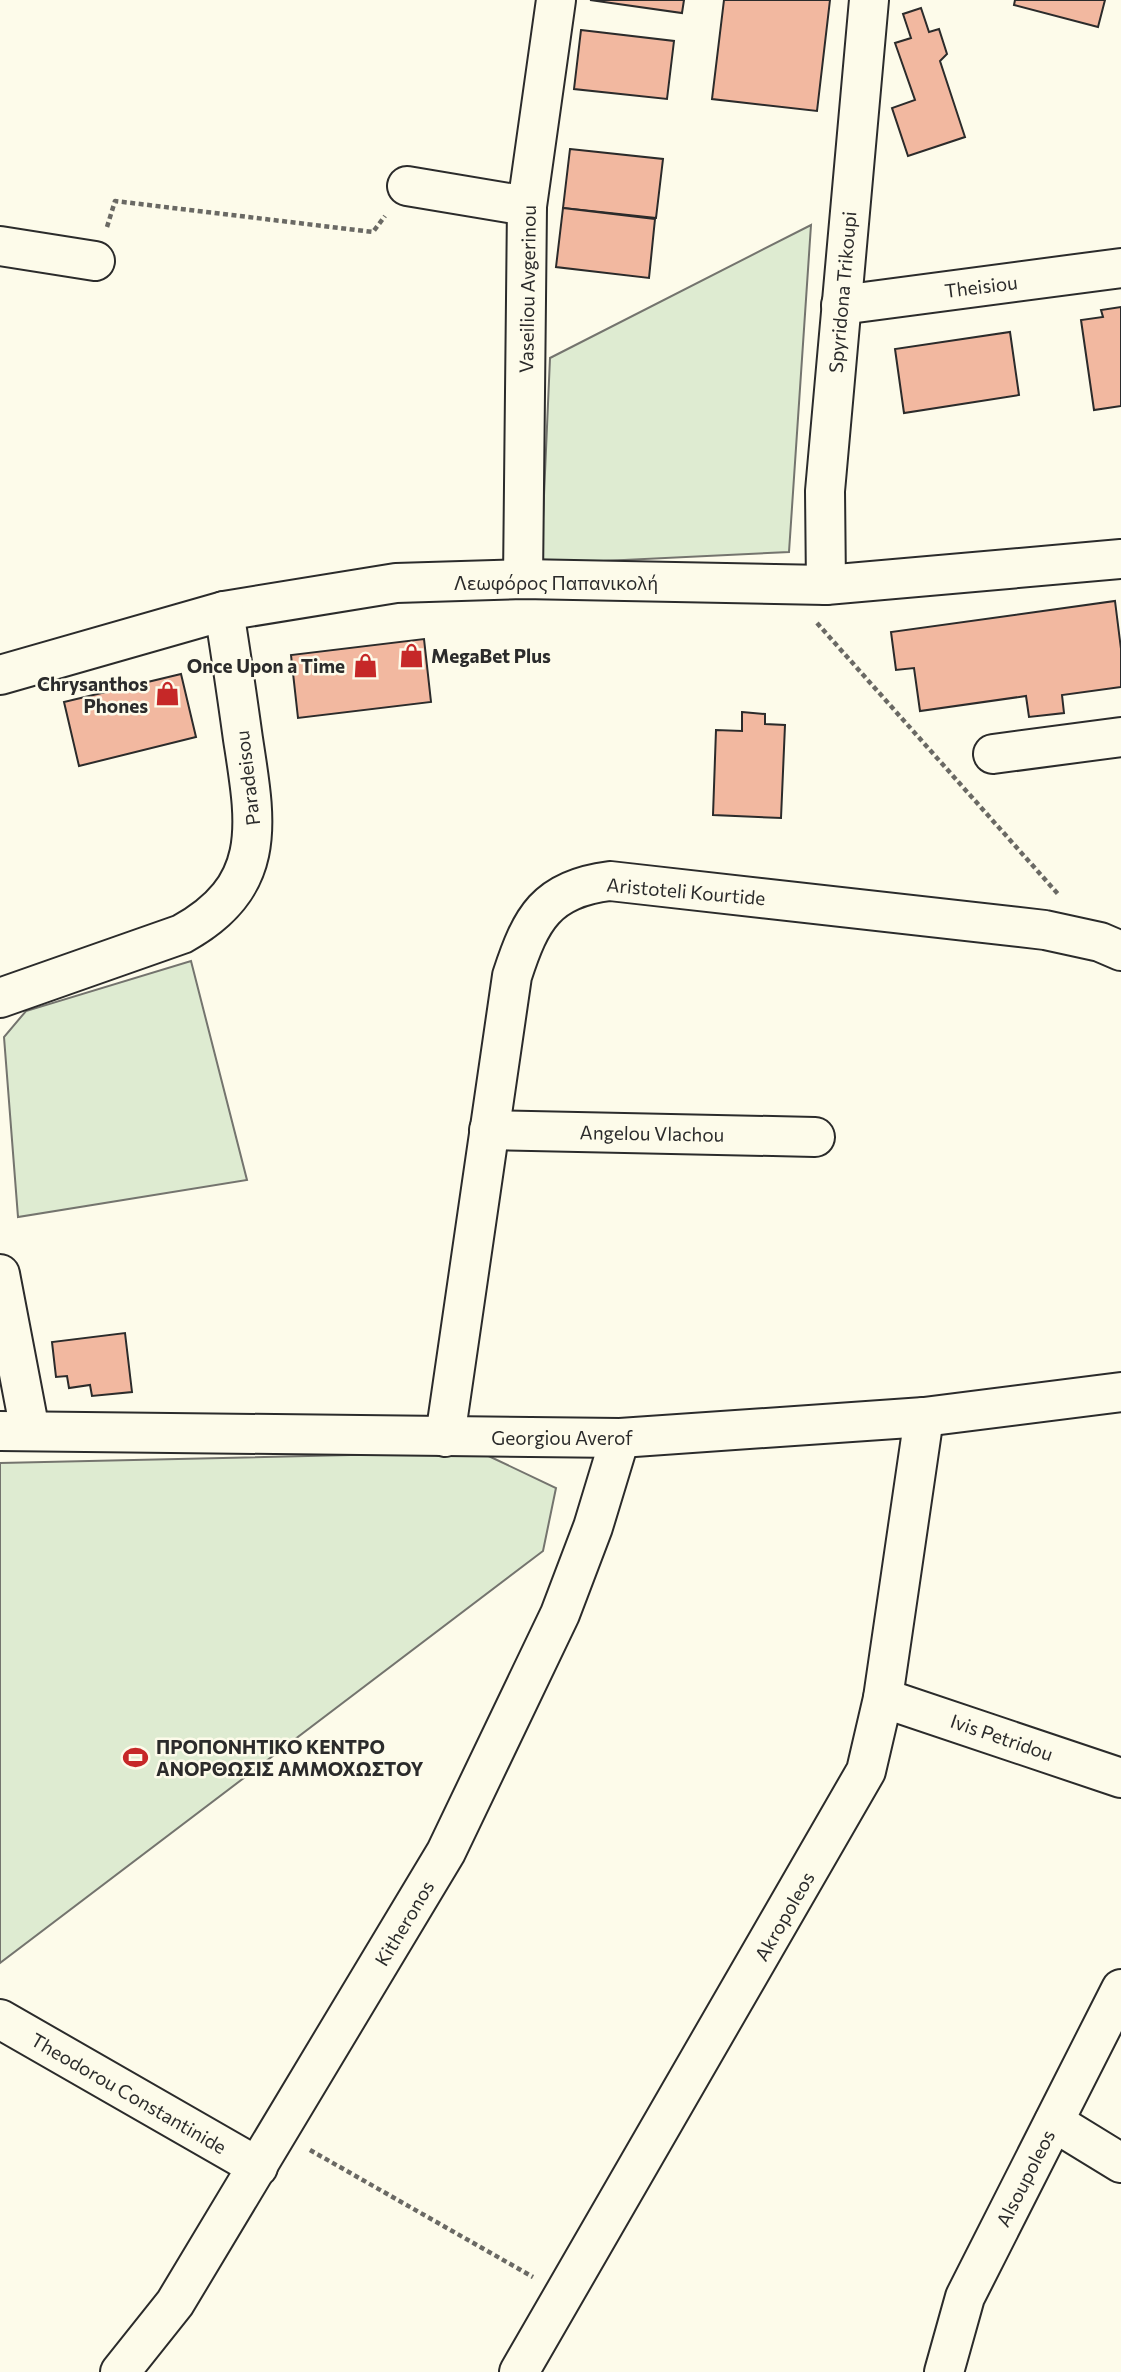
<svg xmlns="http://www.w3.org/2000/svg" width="1121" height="2372" font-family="Commissioner,sans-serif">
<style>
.green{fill:#deebd1;stroke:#74746e;stroke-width:2}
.building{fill:#f2b8a0;stroke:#2b2b2b;stroke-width:2}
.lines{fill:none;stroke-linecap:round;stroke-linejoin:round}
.minor-casing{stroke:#2b2b2b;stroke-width:42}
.path{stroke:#6a6964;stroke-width:4.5;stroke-dasharray:5 3.5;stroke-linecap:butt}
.minor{stroke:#fdfbea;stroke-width:38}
.labels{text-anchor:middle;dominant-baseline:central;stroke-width:5;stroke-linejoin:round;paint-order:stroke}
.street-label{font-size:19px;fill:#2b2b2b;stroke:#fdfbea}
.poi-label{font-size:19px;font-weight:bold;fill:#2b2b2b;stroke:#fdfbea;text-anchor:start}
</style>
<rect width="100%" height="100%" fill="#fdfbea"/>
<g class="green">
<polygon points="811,225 789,552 541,564 550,358"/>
<polygon points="191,961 247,1180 18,1217 4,1037 26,1011"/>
<polygon points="480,1452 556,1488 543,1551 0,1963 0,1463"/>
</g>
<g class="building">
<polygon points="590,0 684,0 682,13"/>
<polygon points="724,0 830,0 817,111 712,99"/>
<polygon points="1015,0 1105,0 1098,27 1014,5"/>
<polygon points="921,8 929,32 939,29 947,54 940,61 965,137 908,156 892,108 915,100 895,43 911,38 903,14"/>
<polygon points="581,30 674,41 667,99 574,89"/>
<polygon points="570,149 663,159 656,218 563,208"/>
<polygon points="563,208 655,219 649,278 556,267"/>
<polygon points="1121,307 1121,406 1094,410 1081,320 1103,317 1101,310"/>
<polygon points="1010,332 1019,395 904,413 895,349"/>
<polygon points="1115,601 1121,649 1121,687 1062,695 1064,713 1029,717 1026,696 920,711 914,668 896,670 891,632"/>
<polygon points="424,639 431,702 298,718 291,655"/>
<polygon points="181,674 196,737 79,766 64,702"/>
<polygon points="742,712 765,714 765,724 785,725 781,818 713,815 716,730 742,731"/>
<polygon points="125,1333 132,1392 92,1396 90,1385 69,1388 67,1376 56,1377 52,1342"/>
</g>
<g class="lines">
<defs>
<g id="minor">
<polyline points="407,186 527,206"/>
<polyline points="0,246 95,261"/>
<polyline points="841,305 1121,268"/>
<polyline points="523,579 527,206 556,0"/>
<polyline points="826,585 825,491 869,0"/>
<polyline points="0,675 224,611 396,583 523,579 826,585 1121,559"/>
<polyline points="993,754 1121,737"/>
<path d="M 0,998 L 182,934 C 269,886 256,823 243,739 C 237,696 231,654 224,611"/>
<polyline points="489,1130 815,1137"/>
<polyline points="0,1274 30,1431"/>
<polyline points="0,1431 620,1438 924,1417 1121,1392"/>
<path d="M 445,1437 L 512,976 C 531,918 546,889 610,881 L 1045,930 L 1100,942 L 1121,951"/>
<polyline points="883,1698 1121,1778"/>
<polyline points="0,2019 258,2167"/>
<polyline points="1054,2122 1121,2163"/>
<polyline points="120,2372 175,2303 446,1852 560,1614 593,1527 620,1438"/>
<polyline points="519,2372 866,1771 883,1698 924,1417"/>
<polyline points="944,2372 965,2297 1121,1989"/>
</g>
</defs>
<use href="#minor" class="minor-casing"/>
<g class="path">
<polyline points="107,227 115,201 373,232 385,216"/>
<polyline points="817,623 1058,894"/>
<polyline points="310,2150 533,2277"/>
</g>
<use href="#minor" class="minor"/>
</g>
<defs>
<symbol id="shop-bare" viewBox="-9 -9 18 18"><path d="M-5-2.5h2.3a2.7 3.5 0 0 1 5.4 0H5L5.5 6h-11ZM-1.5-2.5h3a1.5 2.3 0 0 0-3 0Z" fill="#c62828" stroke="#fdfbea" stroke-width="2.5" paint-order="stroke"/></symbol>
<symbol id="stadium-bare" viewBox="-9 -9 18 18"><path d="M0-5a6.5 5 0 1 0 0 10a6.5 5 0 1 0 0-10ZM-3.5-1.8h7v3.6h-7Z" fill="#c62828" stroke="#fdfbea" stroke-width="2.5" paint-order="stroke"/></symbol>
</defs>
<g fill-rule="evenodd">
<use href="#shop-bare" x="394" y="638" width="35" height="35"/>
<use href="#shop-bare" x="348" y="648" width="35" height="35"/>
<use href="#shop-bare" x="150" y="676" width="35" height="35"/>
<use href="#stadium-bare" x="118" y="1740" width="35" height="35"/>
</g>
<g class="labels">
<g class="street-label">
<text transform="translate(981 286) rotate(-7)">Theisiou</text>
<text transform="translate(527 289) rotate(-89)">Vaseiliou Avgerinou</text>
<text transform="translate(842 292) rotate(-85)">Spyridona Trikoupi</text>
<text x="556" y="582">Λεωφόρος Παπανικολή</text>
<text transform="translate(247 778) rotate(-97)">Paradeisou</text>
<text transform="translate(686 891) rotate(5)">Aristoteli Kourtide</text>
<text transform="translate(652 1133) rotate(1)">Angelou Vlachou</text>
<text x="562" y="1437">Georgiou Averof</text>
<text transform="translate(1002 1737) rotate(19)">Ivis Petridou</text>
<text transform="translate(784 1916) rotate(-60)">Akropoleos</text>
<text transform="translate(404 1923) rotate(-59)">Kitheronos</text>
<text transform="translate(129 2093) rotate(30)">Theodorou Constantinide</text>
<text transform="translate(1025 2178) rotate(-63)">Alsoupoleos</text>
</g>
<g class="poi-label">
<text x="431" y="655">MegaBet Plus</text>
<text x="345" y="665" text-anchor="end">Once Upon a Time</text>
<text x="148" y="683" text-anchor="end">Chrysanthos<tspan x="148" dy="22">Phones</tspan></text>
<text x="156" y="1746">ΠΡΟΠΟΝΗΤΙΚΟ ΚΕΝΤΡΟ<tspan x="156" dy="22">ΑΝΟΡΘΩΣΙΣ ΑΜΜΟΧΩΣΤΟΥ</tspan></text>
</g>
</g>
</svg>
